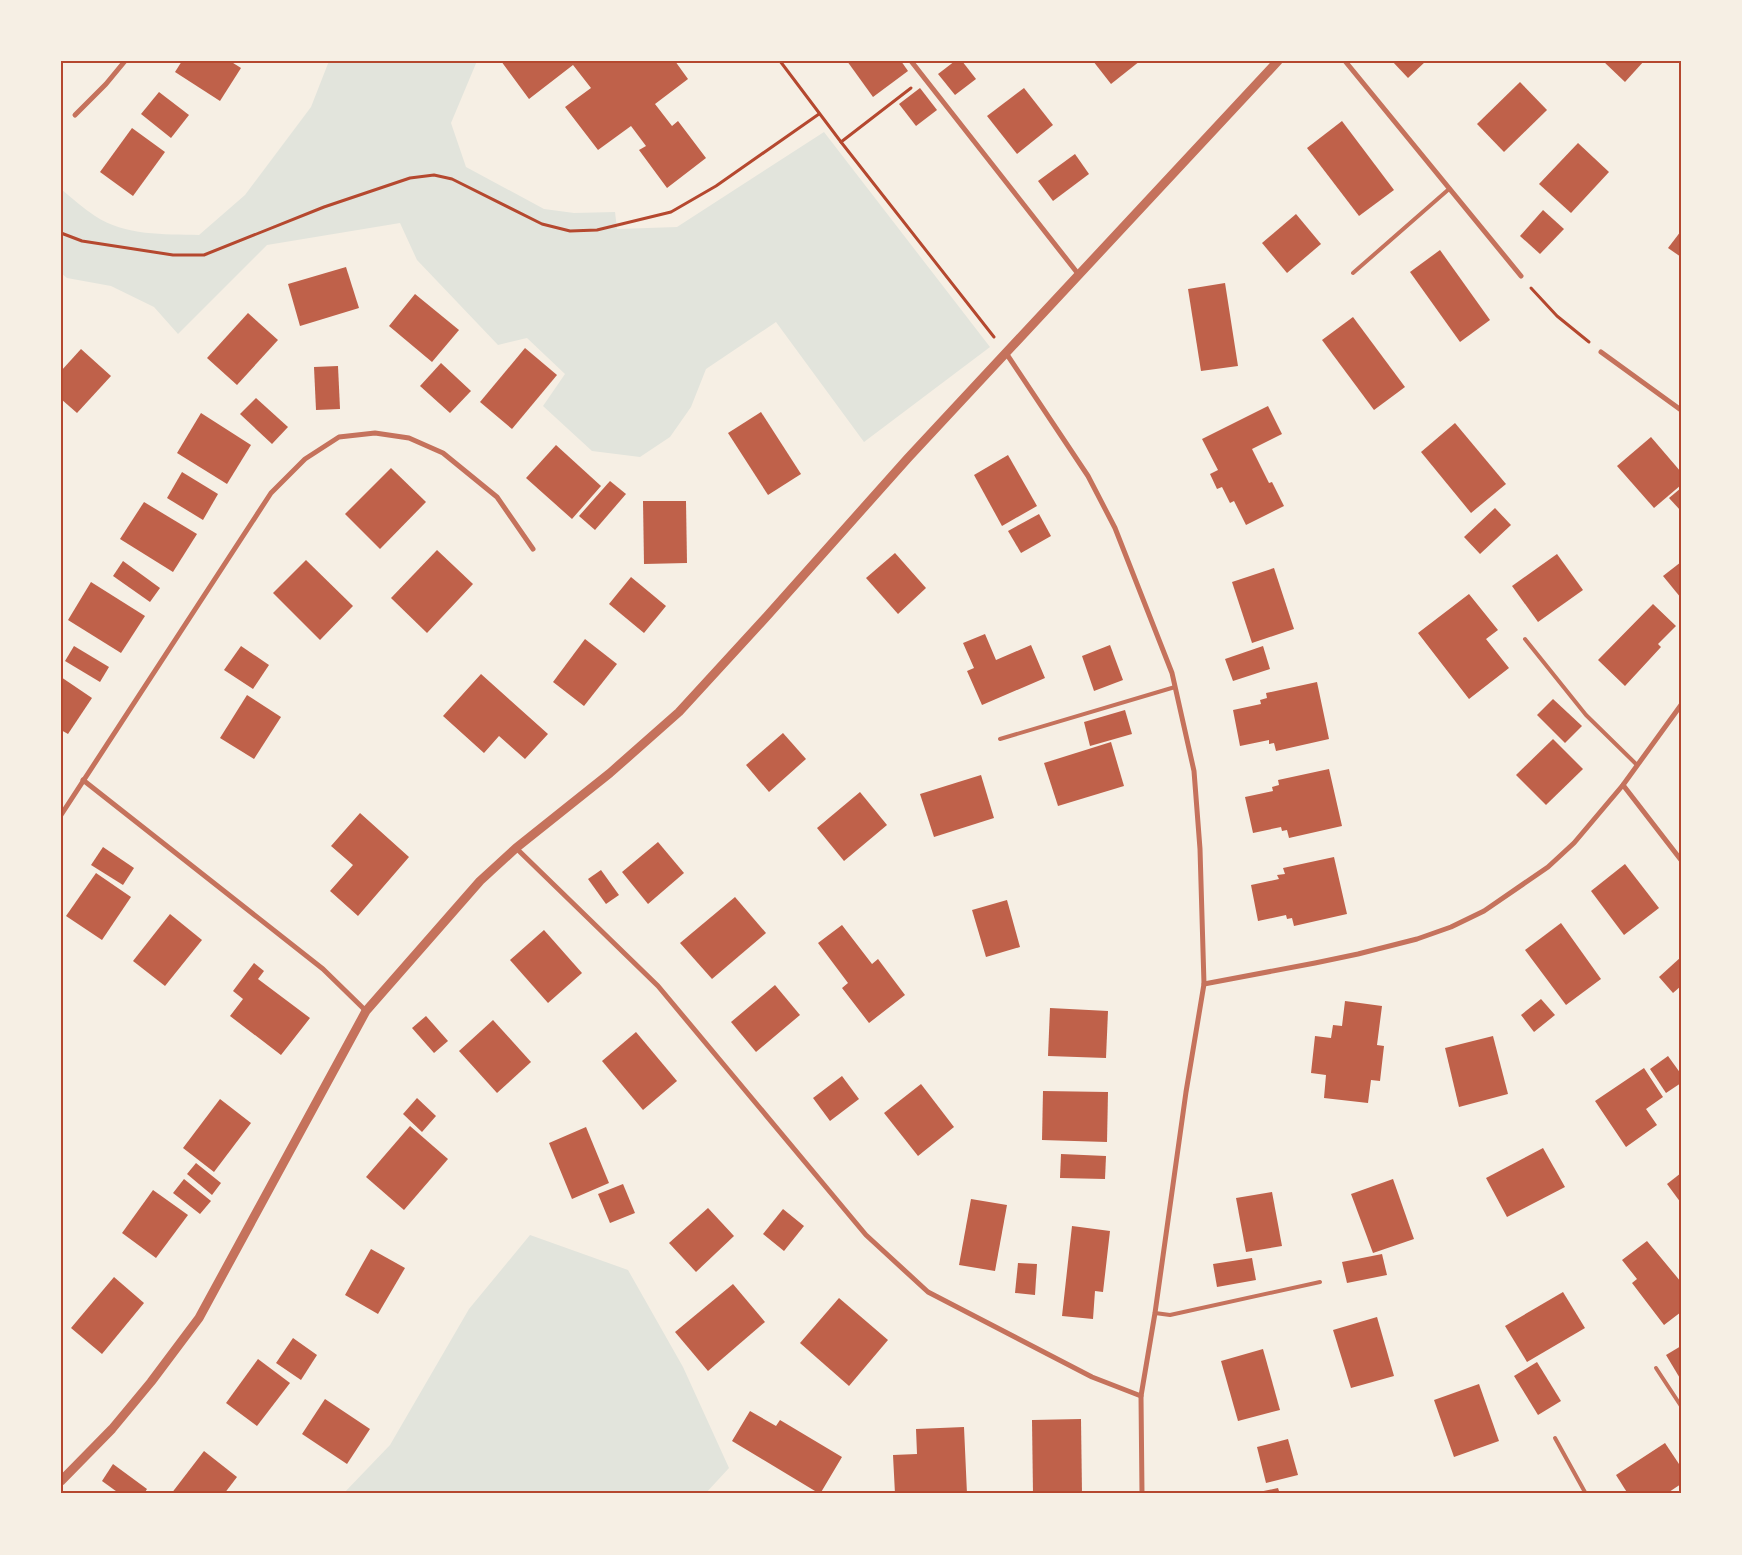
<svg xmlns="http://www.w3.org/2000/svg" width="1742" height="1555" font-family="Karla,sans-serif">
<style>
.green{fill:#e2e4dc}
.building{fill:#bf614a}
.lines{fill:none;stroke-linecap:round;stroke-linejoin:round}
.path{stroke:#b5482f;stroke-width:3}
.service{stroke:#c5725c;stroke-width:4}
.minor{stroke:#c5725c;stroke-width:5}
.tertiary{stroke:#c5725c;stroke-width:9}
.neatline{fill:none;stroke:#b5482f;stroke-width:2}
</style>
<rect width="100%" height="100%" fill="#f6efe4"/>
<g class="green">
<path d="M 329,61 L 477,61 L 451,123 L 466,167 L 544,209 L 574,213 L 615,212 L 617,229 L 677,227 L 824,132 L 990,347 L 864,442 L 776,322 L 706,369 L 691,407 L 670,437 L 640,457 L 592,451 L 543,406 L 565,374 L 527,338 L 498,345 L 417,260 L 400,223 L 267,245 L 178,334 L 154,307 L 111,286 L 67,278 L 61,273 L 61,189 C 72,198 83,208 95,216 C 125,236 164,234 199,235 L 245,195 L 311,107 Z"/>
<polygon points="530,1235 628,1270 683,1367 729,1468 705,1494 343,1494 390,1445 469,1309"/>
</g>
<g class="building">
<polygon points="182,61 230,61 241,68 220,101 175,72"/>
<polygon points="501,61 675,61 688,79 655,104 672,126 678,121 706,158 667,188 639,150 646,146 631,126 598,150 565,107 591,88 573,65 529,99"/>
<polygon points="847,61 901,61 908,71 873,97"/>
<polygon points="955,61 962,61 976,79 955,95 938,74"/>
<polygon points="1093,61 1140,61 1111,84"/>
<polygon points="1392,61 1426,61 1408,78"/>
<polygon points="1603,61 1644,61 1625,82"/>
<polygon points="1520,82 1547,110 1504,152 1477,124"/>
<polygon points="920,88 937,110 916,126 899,104"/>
<polygon points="1024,88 1053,125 1017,154 987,116"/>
<polygon points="159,92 189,115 171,138 141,114"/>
<polygon points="1342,121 1394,190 1359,216 1307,148"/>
<polygon points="132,128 165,152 133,196 100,172"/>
<polygon points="1578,143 1609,172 1571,213 1539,184"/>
<polygon points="1075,154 1089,174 1053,201 1038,181"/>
<polygon points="1543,210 1564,229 1540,254 1520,236"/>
<polygon points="1296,214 1321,244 1287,273 1262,243"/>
<polygon points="1681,231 1681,257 1668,248"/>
<polygon points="1440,250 1490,320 1460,342 1410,272"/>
<polygon points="346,267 359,308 300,326 288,284"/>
<polygon points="1225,283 1238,366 1201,371 1188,289"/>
<polygon points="415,294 459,330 432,362 389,326"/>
<polygon points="248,313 278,340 237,385 207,358"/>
<polygon points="1353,317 1405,387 1374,410 1322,340"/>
<polygon points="525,348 557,375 512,429 480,402"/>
<polygon points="81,349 111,376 77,413 61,399 61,371"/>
<polygon points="441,363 471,391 450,413 420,386"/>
<polygon points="338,366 340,409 316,410 314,367"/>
<polygon points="256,398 288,427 272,444 240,414"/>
<polygon points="1268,406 1282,434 1252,449 1269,483 1272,482 1284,506 1246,525 1234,501 1230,503 1222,487 1217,489 1210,474 1218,470 1202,439"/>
<polygon points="761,412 801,474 768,495 728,433"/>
<polygon points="201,413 251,445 227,484 177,453"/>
<polygon points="1455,423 1506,484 1471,513 1421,452"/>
<polygon points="1651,437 1681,472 1681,485 1654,508 1617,466"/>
<polygon points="556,445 601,486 572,519 526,478"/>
<polygon points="1008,455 1037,506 1002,526 974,475"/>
<polygon points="391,468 426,502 380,549 345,514"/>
<polygon points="182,472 218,494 203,520 167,498"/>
<polygon points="610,481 626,494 595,530 579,516"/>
<polygon points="1681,488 1681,511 1669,498"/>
<polygon points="643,501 686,501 687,563 644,564"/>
<polygon points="144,502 197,534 173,572 120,539"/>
<polygon points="1495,508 1511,525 1480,554 1464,537"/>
<polygon points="1039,514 1051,536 1021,553 1008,531"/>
<polygon points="437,550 473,584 427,633 391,598"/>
<polygon points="895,553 926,588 898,614 866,578"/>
<polygon points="1557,554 1583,590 1538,622 1512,586"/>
<polygon points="306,560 353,606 320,640 273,593"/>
<polygon points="123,561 160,588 150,602 113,576"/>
<polygon points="1681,562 1681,598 1663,576"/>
<polygon points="1274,568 1294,629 1252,643 1232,582"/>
<polygon points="631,577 666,606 644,633 609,604"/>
<polygon points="91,582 145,616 121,653 68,620"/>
<polygon points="1469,594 1498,630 1486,639 1509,668 1469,699 1418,633"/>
<polygon points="1653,604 1676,626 1658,644 1661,647 1625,686 1598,660"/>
<polygon points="985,634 996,660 1031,645 1045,678 982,705 967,671 974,668 963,643"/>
<polygon points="585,639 617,664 584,706 553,682"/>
<polygon points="1110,645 1123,680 1094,691 1082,656"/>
<polygon points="74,646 109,667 100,682 65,661"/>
<polygon points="241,646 269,665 253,689 224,670"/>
<polygon points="1263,646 1270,669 1233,681 1225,659"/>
<polygon points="481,674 548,734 525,759 499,736 484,753 443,716"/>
<polygon points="61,677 92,698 68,734 61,730"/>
<polygon points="1317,682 1329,739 1276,751 1274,743 1269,744 1269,740 1240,746 1233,710 1261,704 1260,700 1267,698 1266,693"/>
<polygon points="247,695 281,717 254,759 220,738"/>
<polygon points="1553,699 1582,726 1565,743 1537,715"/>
<polygon points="1125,710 1132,734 1090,746 1084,722"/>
<polygon points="783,733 806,759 769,792 746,765"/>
<polygon points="1553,739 1583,769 1546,805 1516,775"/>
<polygon points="1111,742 1124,786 1058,806 1044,763"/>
<polygon points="1329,769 1342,826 1289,838 1287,830 1282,831 1281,827 1253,833 1245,797 1273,791 1272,787 1279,785 1278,780"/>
<polygon points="981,775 994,818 934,837 920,794"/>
<polygon points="860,792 887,825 844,861 817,828"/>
<polygon points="360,813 409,857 358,916 330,891 353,865 331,846"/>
<polygon points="658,842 684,873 648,904 622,872"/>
<polygon points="103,847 134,868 123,885 91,865"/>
<polygon points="1334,857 1347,914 1294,926 1292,918 1287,919 1286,915 1258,921 1251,885 1279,879 1277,875 1285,874 1283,868"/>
<polygon points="1625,864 1659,908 1624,935 1591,891"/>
<polygon points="601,870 619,895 606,904 588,879"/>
<polygon points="96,873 131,897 102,940 66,916"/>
<polygon points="735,897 766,933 712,979 680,943"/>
<polygon points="1007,900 1020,947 986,957 972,910"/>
<polygon points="170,914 202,940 165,986 133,961"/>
<polygon points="1561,923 1601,979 1566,1005 1525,950"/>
<polygon points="842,925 872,964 878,959 905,995 869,1023 842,988 848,983 818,943"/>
<polygon points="544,930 582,973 548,1003 510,960"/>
<polygon points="1681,957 1681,986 1673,993 1659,977"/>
<polygon points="254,963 264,971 258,979 310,1018 281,1055 230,1016 243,999 233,991"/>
<polygon points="775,985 800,1015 756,1052 731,1022"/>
<polygon points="1541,999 1555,1015 1534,1032 1521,1015"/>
<polygon points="1345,1001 1382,1006 1377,1045 1384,1046 1380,1081 1371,1080 1368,1103 1324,1098 1326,1075 1311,1073 1315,1036 1331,1038 1333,1025 1342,1026"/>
<polygon points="1050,1008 1108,1011 1106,1058 1048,1056"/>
<polygon points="426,1016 448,1041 434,1053 412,1028"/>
<polygon points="493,1020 531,1062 497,1093 459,1051"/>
<polygon points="636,1032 677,1081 643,1110 602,1061"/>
<polygon points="1493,1036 1508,1094 1459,1107 1445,1048"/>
<polygon points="1668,1056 1681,1074 1681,1083 1666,1093 1650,1069"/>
<polygon points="1644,1068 1663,1097 1646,1109 1657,1125 1626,1147 1595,1101"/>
<polygon points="842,1076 859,1099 830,1121 813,1098"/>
<polygon points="921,1084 954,1127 918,1156 884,1113"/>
<polygon points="1043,1091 1108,1092 1107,1142 1042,1140"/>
<polygon points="417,1098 436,1116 422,1132 403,1114"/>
<polygon points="220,1099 251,1123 214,1172 183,1148"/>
<polygon points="410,1126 448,1159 404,1210 366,1177"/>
<polygon points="586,1127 609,1183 572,1199 549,1143"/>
<polygon points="1543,1148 1565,1187 1507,1217 1486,1178"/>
<polygon points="1061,1154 1106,1156 1105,1179 1060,1178"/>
<polygon points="196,1163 221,1183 212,1195 187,1174"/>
<polygon points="1681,1173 1681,1203 1667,1184"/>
<polygon points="184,1179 211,1201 200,1214 173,1193"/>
<polygon points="1393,1179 1414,1239 1373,1253 1351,1194"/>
<polygon points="623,1184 635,1213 610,1223 598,1194"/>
<polygon points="153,1190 188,1215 156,1258 122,1233"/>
<polygon points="1272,1192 1282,1246 1246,1252 1236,1198"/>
<polygon points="971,1199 1007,1205 995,1271 959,1265"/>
<polygon points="708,1208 734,1236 696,1272 669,1243"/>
<polygon points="783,1209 804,1226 784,1251 763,1234"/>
<polygon points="1072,1226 1110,1231 1103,1292 1095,1291 1093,1319 1062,1316"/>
<polygon points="1647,1241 1681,1282 1681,1312 1664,1325 1632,1283 1637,1279 1622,1260"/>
<polygon points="371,1249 405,1268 378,1314 345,1295"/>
<polygon points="1382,1254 1387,1275 1347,1283 1342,1262"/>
<polygon points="1252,1258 1256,1280 1217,1287 1213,1264"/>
<polygon points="1018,1263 1037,1264 1035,1295 1015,1293"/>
<polygon points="114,1277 144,1303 102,1354 71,1328"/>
<polygon points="733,1284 765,1322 708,1371 675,1332"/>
<polygon points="1563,1292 1585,1328 1527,1362 1505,1326"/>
<polygon points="839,1298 888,1340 849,1386 800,1343"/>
<polygon points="1377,1317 1394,1376 1351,1388 1333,1330"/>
<polygon points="293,1338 317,1355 301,1380 276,1363"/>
<polygon points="1681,1346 1681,1380 1666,1355"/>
<polygon points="1263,1349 1280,1410 1238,1421 1221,1361"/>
<polygon points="258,1359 290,1383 257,1426 226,1403"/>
<polygon points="1537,1362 1561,1401 1538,1415 1514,1376"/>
<polygon points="1479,1384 1499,1441 1454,1457 1434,1400"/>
<polygon points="325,1399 370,1429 347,1464 302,1434"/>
<polygon points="750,1411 776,1426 780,1420 842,1457 820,1494 732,1441"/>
<polygon points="1081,1419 1082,1494 1033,1494 1032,1420"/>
<polygon points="964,1427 967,1494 895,1494 893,1455 917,1454 916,1429"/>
<polygon points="1288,1439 1298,1475 1266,1483 1257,1447"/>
<polygon points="1665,1443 1681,1467 1681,1484 1666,1494 1628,1494 1616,1475"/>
<polygon points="204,1451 237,1477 224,1494 171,1494"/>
<polygon points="113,1464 147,1489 144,1494 120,1494 102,1481"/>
<polygon points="1278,1488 1280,1494 1254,1494 1254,1493"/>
</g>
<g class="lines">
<g class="path">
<polyline points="780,61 841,142 994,337"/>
<polyline points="841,142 911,88"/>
<polyline points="61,233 82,241 173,255 204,255 324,207 410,178 434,175 452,179 542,224 570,231 597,230 671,212 716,186 819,114"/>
<polyline points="1531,288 1557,316 1589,342"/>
</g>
<g class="service">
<polyline points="1353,273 1449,189"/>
<polyline points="1525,639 1586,715 1637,765"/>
<polyline points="1000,739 1175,687"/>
<polyline points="1155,1313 1170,1315 1320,1282"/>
<polyline points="1656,1368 1681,1406"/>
<polyline points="1555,1438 1586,1494"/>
</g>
<g class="minor">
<polyline points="911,61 1079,275"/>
<polyline points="1345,61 1521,276"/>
<polyline points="75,115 106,84 125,61"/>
<polyline points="1601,352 1681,410"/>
<polyline points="1006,353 1088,476 1115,528 1172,673 1194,771 1200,849 1204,984 1186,1092 1155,1313 1141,1396 1142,1494"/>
<polyline points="83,780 323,969 366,1011"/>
<polyline points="1623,785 1681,860"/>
<polyline points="61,815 271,493 305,459 339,437 375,433 409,438 443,453 497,497 533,549"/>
<polyline points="516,848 658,986 866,1235 928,1292 1092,1377 1141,1396"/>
<polyline points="1204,984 1315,963 1358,954 1417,939 1451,927 1484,911 1548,867 1574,843 1623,785 1681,705"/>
</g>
<polyline class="tertiary" points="61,1481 112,1429 151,1382 199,1318 366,1011 480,881 516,848 610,773 679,712 768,615 908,458 1278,61"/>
</g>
<rect width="1742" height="1555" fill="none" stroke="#f6efe4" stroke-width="125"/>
<rect x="62" y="62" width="1618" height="1430" class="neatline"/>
</svg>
